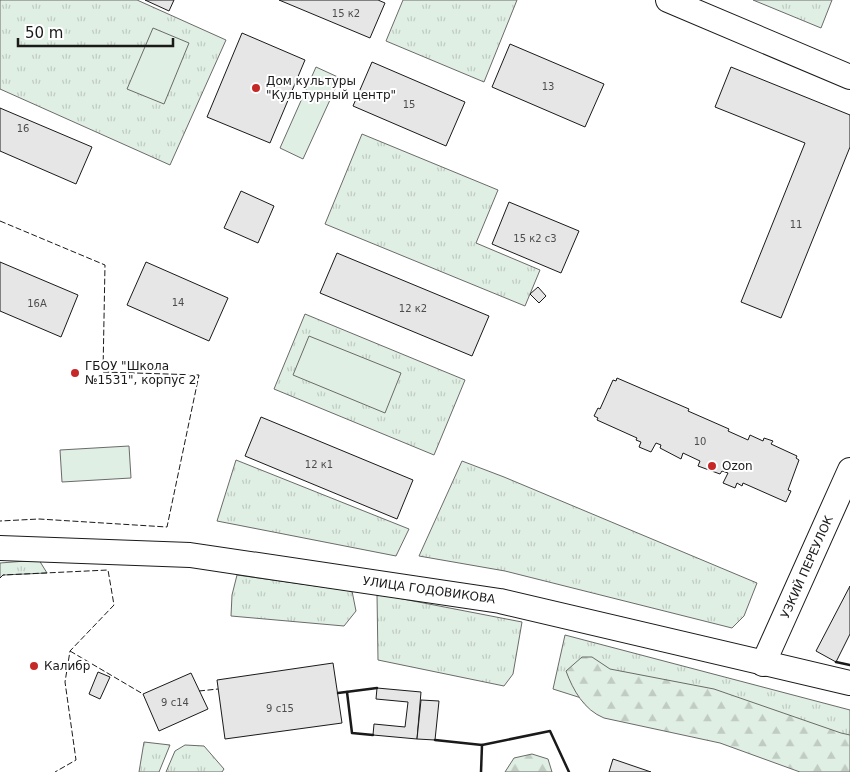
<svg xmlns="http://www.w3.org/2000/svg" width="850" height="772" font-family="'DejaVu Sans',sans-serif">
<style>
.grass{fill:url(#grass-tufts);stroke:#6a6a6a}
.forest{fill:url(#forest-firs);stroke:#6a6a6a}
.green{fill:#e0efe3;stroke:#6a6a6a}
.building{fill:#e6e6e6;stroke:#1a1a1a}
.lines{fill:none;stroke-linecap:round;stroke-linejoin:round}
.minor-casing{stroke:#1a1a1a;stroke-width:26}
.minor{stroke:#fff;stroke-width:24}
.fence{stroke:#1a1a1a;stroke-width:1;stroke-dasharray:6 2.5;stroke-linecap:butt}
.wall{stroke:#1a1a1a;stroke-width:2.5}
.poi-dot{fill:#c62828;stroke:#fff;stroke-width:2}
.labels{text-anchor:middle;dominant-baseline:central;stroke-width:4;stroke-linejoin:round;paint-order:stroke}
.number-label{font-size:10px;fill:#4d4d4d}
.poi-label{font-size:12px;fill:#1a1a1a;stroke:#fff;text-anchor:start}
.street-label{font-size:12px;fill:#1a1a1a;stroke:#fff}
</style>
<defs>
<pattern id="grass-tufts" width="24" height="20" patternUnits="userSpaceOnUse" patternTransform="scale(1.25)"><rect width="24" height="20" fill="#e0efe3"/><path d="M3 7l-1-3M5 7V3M7 7l1-3M15 17l-1-3M17 17v-4M19 17l1-3" fill="none" stroke="#c0ccc2"/></pattern>
<pattern id="forest-firs" width="22" height="20" patternUnits="userSpaceOnUse" patternTransform="scale(1.25)"><rect width="22" height="20" fill="#e0efe3"/><path d="M5 1l3.5 6h-7zM16 11l3.5 6h-7z" fill="#c0ccc2"/></pattern>
</defs>
<rect width="100%" height="100%" fill="#fff"/>
<g class="grass">
<polygon points="0,0 137,0 226,40 170,165 0,89"/>
<polygon points="403,0 517,0 484,82 386,41"/>
<polygon points="753,0 832,0 821,28"/>
<polygon points="362,134 498,190 476,243 540,270 525,306 325,224"/>
<polygon points="305,314 465,380 434,455 274,389"/>
<polygon points="236,460 409,529 396,556 217,521"/>
<polygon points="462,461 504,477 757,583 744,616 732,628 505,571 419,556"/>
<polygon points="39,560 47,573 3,575 0,578 0,563"/>
<polygon points="237,575 352,591 356,611 344,626 231,616 232,595"/>
<polygon points="377,594 522,622 513,674 504,686 378,660"/>
<polygon points="565,635 850,710 850,772 814,772 553,689"/>
<polygon points="144,742 170,745 159,772 139,772"/>
<polygon points="185,745 204,746 224,769 222,772 166,772 175,751"/>
</g>
<g class="forest">
<path d="M 582,657 L 592,657 L 610,669 L 714,689 L 841,733 L 850,735 L 850,772 L 800,772 L 720,743 L 604,718 C 584,710 573,690 566,671 Z"/>
<polygon points="532,754 548,759 552,772 505,772 514,758"/>
</g>
<g class="green">
<polygon points="153,28 189,43 164,104 127,89"/>
<polygon points="316,67 340,78 303,159 280,148"/>
<polygon points="309,336 401,373 385,413 293,375"/>
<polygon points="129,446 131,478 62,482 60,450"/>
</g>
<g class="building">
<polygon points="145,0 174,0 169,11"/>
<polygon points="279,0 378,0 385,3 370,38"/>
<polygon points="242,33 305,60 270,143 207,117"/>
<polygon points="510,44 604,84 585,127 492,87"/>
<polygon points="372,62 465,102 446,146 353,106"/>
<polygon points="731,67 850,115 850,147 781,318 741,302 805,143 715,107"/>
<polygon points="0,108 92,147 76,184 0,151"/>
<polygon points="241,191 274,206 258,243 224,228"/>
<polygon points="509,202 579,231 561,273 492,244"/>
<polygon points="337,253 489,316 472,356 320,293"/>
<polygon points="0,262 78,295 61,337 0,311"/>
<polygon points="146,262 228,298 209,341 127,305"/>
<polygon points="538,287 546,296 539,303 530,294"/>
<polygon points="617,378 689,409 688,411 729,429 728,431 748,440 750,435 763,441 764,438 773,441 771,444 797,456 796,458 799,460 788,490 791,491 786,502 743,483 742,486 737,483 735,488 723,483 728,473 722,471 720,474 698,466 700,461 683,453 681,459 660,448 661,445 656,443 651,452 639,447 641,442 636,440 637,438 597,420 598,418 594,416 598,408 600,409 613,380 616,381"/>
<polygon points="261,417 413,480 397,519 245,456"/>
<polygon points="850,586 850,634 836,662 816,651"/>
<polygon points="333,663 342,723 225,739 217,680"/>
<polygon points="98,672 110,677 100,699 89,694"/>
<polygon points="191,673 208,709 159,731 143,694"/>
<polygon points="377,688 421,692 417,739 373,735 374,724 405,727 408,702 376,699"/>
<polygon points="421,700 439,701 435,740 417,739"/>
<polygon points="613,759 651,772 609,772"/>
</g>
<g class="lines">
<defs>
<g id="minor">
<polyline points="668,0 850,77"/>
<polyline points="0,548 190,555 500,601 850,683"/>
<polyline points="763,664 850,470"/>
</g>
</defs>
<use href="#minor" class="minor-casing"/>
<use href="#minor" class="minor"/>
<g class="fence">
<polyline points="0,221 105,265 103,372 199,375 167,527 39,519 0,521"/>
<polyline points="0,578 3,575 108,570 114,605 70,651 65,682 76,760 55,772"/>
<polyline points="70,651 143,694"/>
<polyline points="199,691 218,689"/>
</g>
<g class="wall">
<polyline points="836,662 850,665"/>
<polyline points="347,692 352,733 373,735"/>
<polyline points="338,693 377,688"/>
<polyline points="435,740 482,745 550,731 569,772"/>
<polyline points="481,772 482,745"/>
</g>
</g>
<g class="poi-dot">
<circle cx="256" cy="88" r="5"/>
<circle cx="75" cy="373" r="5"/>
<circle cx="712" cy="466" r="5"/>
<circle cx="34" cy="666" r="5"/>
</g>
<g class="labels">
<g class="number-label">
<text x="346" y="13">15 к2</text>
<text x="548" y="86">13</text>
<text x="409" y="104">15</text>
<text x="23" y="128">16</text>
<text x="796" y="224">11</text>
<text x="535" y="238">15 к2 с3</text>
<text x="178" y="302">14</text>
<text x="37" y="303">16А</text>
<text x="413" y="308">12 к2</text>
<text x="700" y="441">10</text>
<text x="319" y="464">12 к1</text>
<text x="175" y="702">9 с14</text>
<text x="280" y="708">9 с15</text>
</g>
<g class="poi-label">
<text x="266" y="81">Дом культуры<tspan x="266" dy="14">"Культурный центр"</tspan></text>
<text x="85" y="366">ГБОУ "Школа<tspan x="85" dy="14">№1531", корпус 2</tspan></text>
<text x="722" y="466">Ozon</text>
<text x="44" y="666">Калибр</text>
</g>
<g class="street-label">
<text transform="translate(807 567) rotate(-66)">УЗКИЙ ПЕРЕУЛОК</text>
<text transform="translate(429 590) rotate(8)">УЛИЦА ГОДОВИКОВА</text>
</g>
</g>
<path d="M18 38v8h155v-8" fill="none" stroke="#1a1a1a" stroke-width="2.5"/>
<text x="25" y="38" font-size="15" fill="#1a1a1a" stroke="#ffffff" stroke-width="4" paint-order="stroke">50 m</text>
</svg>
